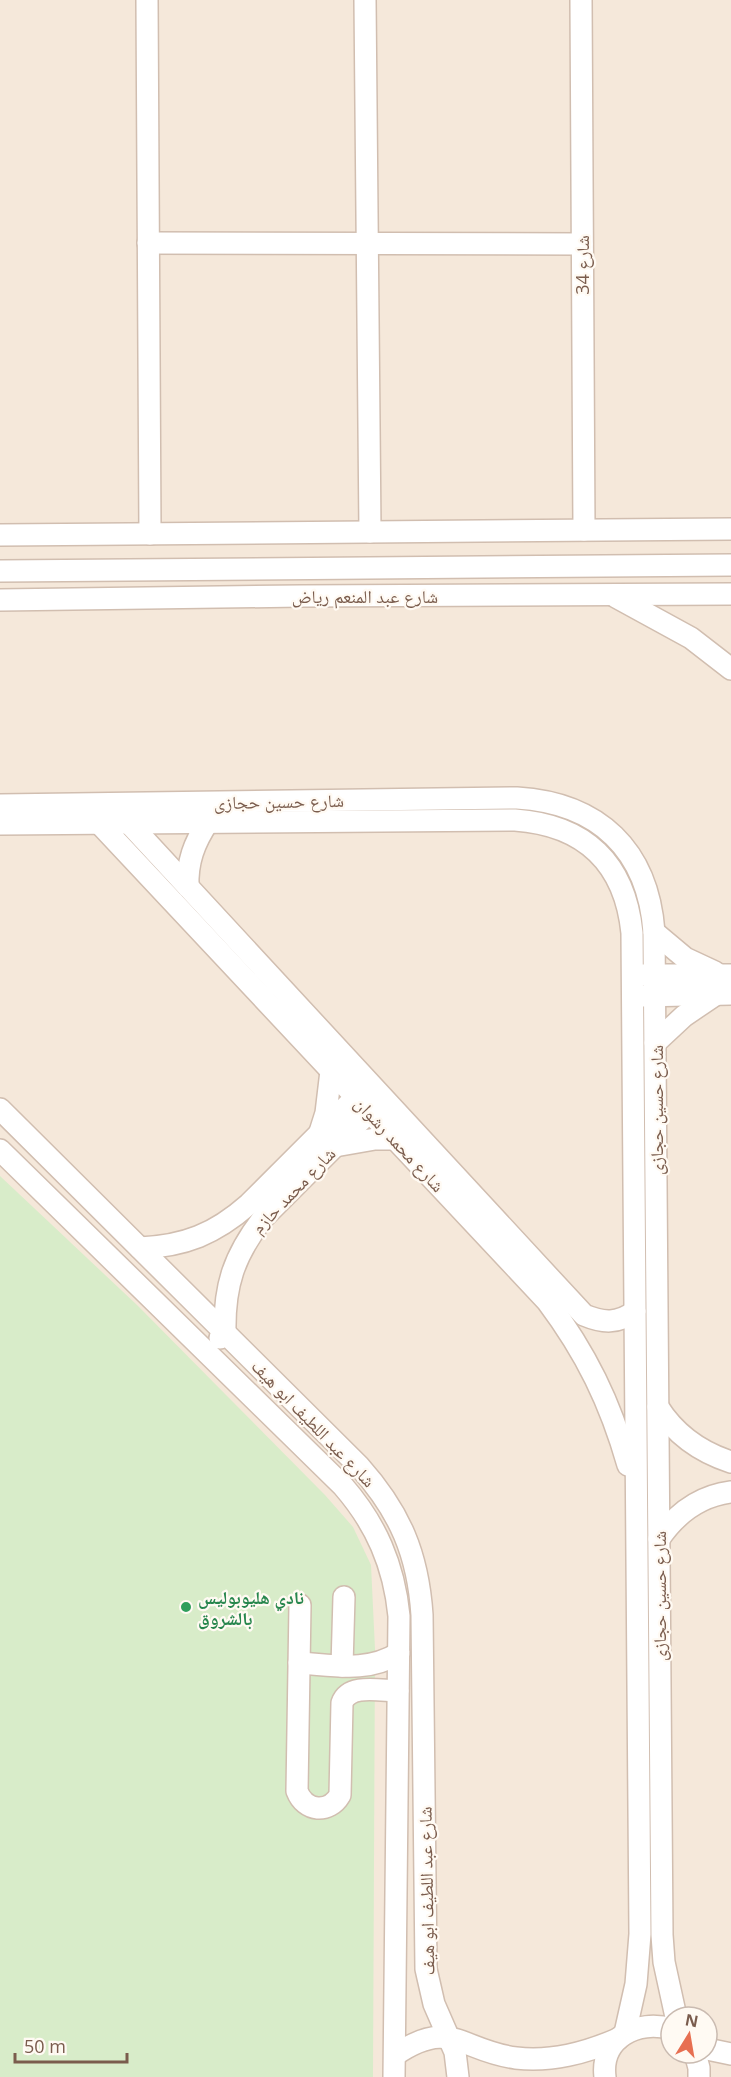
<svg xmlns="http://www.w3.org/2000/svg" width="731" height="2077" font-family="'Open Sans','Noto Naskh Arabic',sans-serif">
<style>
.residential{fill:#f5e8da;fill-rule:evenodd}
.green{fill:#d8ecc9}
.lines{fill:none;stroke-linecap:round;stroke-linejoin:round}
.minor-casing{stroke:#d1beb0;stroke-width:24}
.minor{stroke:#fff;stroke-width:21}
.leisure-dot{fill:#2e9e5b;stroke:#fffaf3;stroke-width:2}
.labels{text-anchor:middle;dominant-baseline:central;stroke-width:4.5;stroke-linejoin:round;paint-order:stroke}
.street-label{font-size:18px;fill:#7a5c4d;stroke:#fffaf3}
.leisure-label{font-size:18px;font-weight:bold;fill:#27864d;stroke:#fffaf3;text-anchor:start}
</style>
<rect width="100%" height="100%" fill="#fdf6ec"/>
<path class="residential" d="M 0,0 L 731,0 L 731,2077 L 0,2077 ZM 671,2017 L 707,2017 L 707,2053 L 671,2053 Z"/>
<polygon class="green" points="0,1176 137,1305 325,1495 353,1527 371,1565 375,1649 373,2077 0,2077"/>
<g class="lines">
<defs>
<g id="minor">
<polyline points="147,0 150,534"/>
<polyline points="365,0 370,532"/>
<polyline points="581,0 584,530"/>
<polyline points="148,243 582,244"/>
<polyline points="0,535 731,529"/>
<polyline points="0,571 731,565"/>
<polyline points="616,597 691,638 731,669"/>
<polyline points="0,600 301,596 731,594"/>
<path d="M 0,805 L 517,798 C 599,803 648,850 654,932 L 662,1935 L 664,1962 L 676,2017"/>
<path d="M 99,823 L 547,1301 C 586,1353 610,1402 628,1465"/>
<path d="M 129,823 L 584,1315 C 603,1323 618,1324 635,1311"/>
<path d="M 0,824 L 515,820 C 585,825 625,863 632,933 L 640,1934 L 636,1984 L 625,2033"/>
<path d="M 188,887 C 187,862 194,843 208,822"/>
<polyline points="654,932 685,958 715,972"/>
<polyline points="642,975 731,975"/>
<polyline points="642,996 731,994"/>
<polyline points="655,1043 684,1016 715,995"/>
<path d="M 0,1109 L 359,1466 C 400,1512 418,1554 422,1615 L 426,1969 L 434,2004 L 455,2052 L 458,2077"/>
<polyline points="320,1132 326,1113 331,1071"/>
<polyline points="335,1146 375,1139 395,1139"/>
<path d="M 0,1150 L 343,1486 C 376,1524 394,1565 399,1616 L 394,2077"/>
<path d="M 140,1248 C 185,1246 215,1234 249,1204 L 365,1088"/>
<path d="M 220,1338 L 225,1333 C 224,1285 234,1256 263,1218 L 379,1102"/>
<path d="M 658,1407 C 675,1434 700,1452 731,1462"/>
<path d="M 659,1539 C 676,1514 700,1496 731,1492"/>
<path d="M 300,1605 L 297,1791 C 305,1812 329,1814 340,1795 L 342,1703 C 349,1683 381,1691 398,1691"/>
<path d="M 299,1663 C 334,1665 367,1673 399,1653"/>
<polyline points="342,1666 344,1597"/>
<polyline points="707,2049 731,2054"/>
<polyline points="695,2053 699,2068 699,2077"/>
<path d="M 395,2055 C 451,2017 461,2051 516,2058 C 552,2062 585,2053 618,2039"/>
<path d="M 605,2077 C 600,2038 638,2019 671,2029"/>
</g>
</defs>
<use href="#minor" class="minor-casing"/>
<use href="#minor" class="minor"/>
</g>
<circle class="leisure-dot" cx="186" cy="1607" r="6"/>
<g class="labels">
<g class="street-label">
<text transform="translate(582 265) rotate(-90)">شارع 34</text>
<text x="365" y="596">شارع عبد المنعم رياض</text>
<text transform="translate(279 801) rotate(-1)">شارع حسين حجازى</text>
<text transform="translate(656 1110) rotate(-90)">شارع حسين حجازى</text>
<text transform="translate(400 1144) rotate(47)">شارع محمد رشوان</text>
<text transform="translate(293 1190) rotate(-46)">شارع محمد حازم</text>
<text transform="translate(314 1423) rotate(46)">شارع عبد اللطيف ابو هيف</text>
<text transform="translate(659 1596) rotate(-90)">شارع حسين حجازى</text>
<text transform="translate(426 1891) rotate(-91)">شارع عبد اللطيف ابو هيف</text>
</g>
<g class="leisure-label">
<text x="198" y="1597">نادي هليوبوليس<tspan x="198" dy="21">بالشروق</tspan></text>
</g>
</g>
<g transform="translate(689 2035) rotate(11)"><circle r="28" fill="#fffaf3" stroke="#cabbb1" stroke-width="1.5"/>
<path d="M0-4.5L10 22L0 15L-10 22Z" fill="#e76f51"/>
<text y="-9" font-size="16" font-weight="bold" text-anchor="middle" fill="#7a5c4d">N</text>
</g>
<path d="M15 2053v9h112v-9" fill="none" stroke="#7a5c4d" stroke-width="3"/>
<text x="24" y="2053" font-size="18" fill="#7a5c4d" stroke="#fffaf3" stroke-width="4.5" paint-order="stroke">50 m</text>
</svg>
